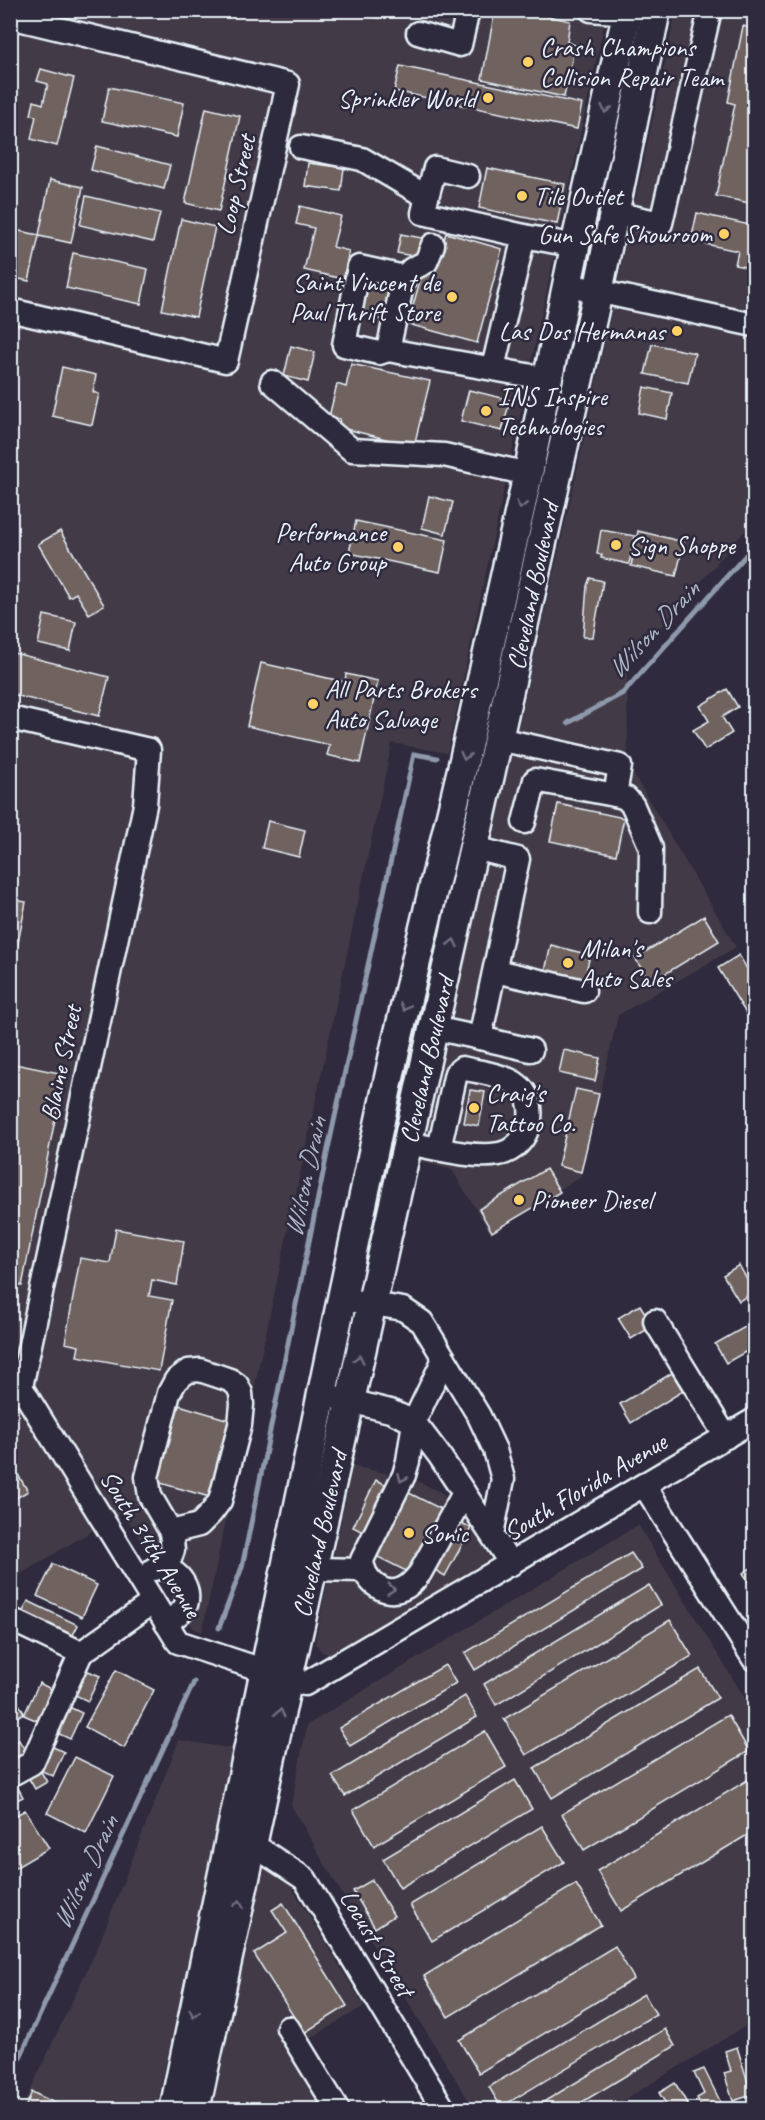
<svg xmlns="http://www.w3.org/2000/svg" width="765" height="2120" font-family="Caveat,sans-serif">
<style>
.built{fill:#423b47}
.lines{fill:none;stroke-linecap:round;stroke-linejoin:round}
.stream{stroke:#8e99ac;stroke-width:5}
.building{fill:#6f625e;stroke:#e8f1f8;stroke-width:1.5}
.minor-casing{stroke:#e8f1f8;stroke-width:27}
.major-casing{stroke:#e8f1f8;stroke-width:33}
.minor{stroke:#2f2a3d;stroke-width:22}
.major{stroke:#2f2a3d;stroke-width:28}
.oneway{stroke:#70707e}
.poi-dot{fill:#ffd166;stroke:#2f2a3d;stroke-width:2}
.labels{text-anchor:middle;dominant-baseline:central;stroke-width:5;stroke-linejoin:round;paint-order:stroke}
.poi-label{font-size:26px;fill:#e8f1f8;stroke:#2f2a3d;text-anchor:start}
.street-label{font-size:26px;fill:#e8f1f8;stroke:#2f2a3d}
.water-label{font-size:27px;font-style:italic;fill:#acb6c6;stroke:#2f2a3d}
</style>
<rect width="100%" height="100%" fill="#2f2a3d"/>
<filter id="ink" filterUnits="userSpaceOnUse"><feTurbulence type="fractalNoise" baseFrequency=".0167" numOctaves="2"/><feDisplacementMap in="SourceGraphic" scale="12" xChannelSelector="R" yChannelSelector="G"/><feConvolveMatrix kernelMatrix="1 2 1 2 8 2 1 2 1" color-interpolation-filters="sRGB"/></filter>
<g filter="url(#ink)">
<g class="built">
<polygon points="11,11 607,11 447,753 392,743 202,1632 193,1628 123,1512 11,1580"/>
<polygon points="676,11 754,11 754,520 627,667 628,765 736,947 618,1015 581,1176 491,1234 452,1170 418,1161 576,476"/>
<polygon points="353,1466 415,1480 440,1492 465,1517 492,1562 340,1653 331,1655 322,1652 316,1644 316,1636"/>
<polygon points="638,1525 754,1713 754,2021 609,2109 474,2109 345,1899 291,1805 307,1725"/>
<polygon points="179,1740 233,1749 156,2109 21,2110 99,1944"/>
<polygon points="261,1867 283,1873 364,2006 306,2041 348,2109 210,2110"/>
</g>
<g class="lines">
<g class="stream">
<polyline points="568,723 623,693 754,546"/>
<polyline points="219,1628 242,1567 328,1149 414,754 437,758"/>
<polyline points="10,2079 194,1682"/>
</g>
</g>
<g class="building">
<polygon points="348,10 380,10 379,18"/>
<polygon points="495,10 522,10 570,21 567,42 575,45 564,97 482,79"/>
<polygon points="743,26 754,29 754,204 716,196 735,104 728,102"/>
<polygon points="400,66 582,104 577,129 394,91"/>
<polygon points="41,69 74,78 57,146 31,139 36,116 31,115 34,101 43,104 48,84 37,81"/>
<polygon points="109,87 184,103 177,137 102,121"/>
<polygon points="206,108 240,116 219,211 185,203"/>
<polygon points="97,146 170,165 164,189 91,170"/>
<polygon points="308,163 344,168 341,191 305,186"/>
<polygon points="487,168 565,184 557,224 479,208"/>
<polygon points="50,180 83,187 71,243 39,236 29,281 10,277 10,253 13,240 10,239 10,229 39,235"/>
<polygon points="86,196 160,213 153,242 80,225"/>
<polygon points="300,206 341,216 333,247 349,251 343,279 304,270 314,228 296,224"/>
<polygon points="697,213 754,226 754,269 735,265 738,251 691,241"/>
<polygon points="181,219 215,227 196,317 162,310"/>
<polygon points="446,233 502,249 477,343 408,324 424,266 436,269"/>
<polygon points="401,234 427,239 423,258 397,253"/>
<polygon points="73,253 148,269 141,304 66,288"/>
<polygon points="367,283 391,289 383,320 359,314"/>
<polygon points="652,344 695,353 688,383 645,374"/>
<polygon points="291,346 315,352 308,382 284,376"/>
<polygon points="351,364 430,381 414,446 338,427 340,419 329,417 337,384 346,387"/>
<polygon points="62,367 96,375 93,392 99,394 92,425 52,416"/>
<polygon points="644,387 672,393 667,419 639,413"/>
<polygon points="469,390 510,400 502,431 461,421"/>
<polygon points="429,496 453,502 445,534 422,528"/>
<polygon points="356,521 447,540 440,572 349,553"/>
<polygon points="601,530 635,536 629,564 601,558 602,555 597,554"/>
<polygon points="60,531 104,605 89,614 76,593 69,597 38,544"/>
<polygon points="638,531 684,542 676,576 631,566"/>
<polygon points="590,578 603,581 593,637 583,637 587,586"/>
<polygon points="44,615 76,622 70,651 38,644"/>
<polygon points="10,652 109,677 99,716 10,694"/>
<polygon points="261,663 345,682 346,674 378,681 360,763 327,755 330,745 247,726"/>
<polygon points="727,689 738,707 722,717 732,733 705,750 693,730 709,721 700,706"/>
<polygon points="558,804 624,818 616,855 550,841"/>
<polygon points="268,821 305,830 299,857 262,848"/>
<polygon points="10,899 26,902 11,979 10,979"/>
<polygon points="704,916 719,941 650,983 635,958"/>
<polygon points="551,945 590,955 584,981 545,971"/>
<polygon points="739,955 754,981 754,1022 752,1023 718,968"/>
<polygon points="564,1050 600,1058 595,1081 559,1073"/>
<polygon points="10,1063 64,1074 22,1286 10,1283"/>
<polygon points="576,1089 599,1094 581,1172 558,1166"/>
<polygon points="470,1090 485,1092 479,1126 464,1123"/>
<polygon points="546,1169 560,1192 492,1232 479,1209"/>
<polygon points="116,1229 184,1241 177,1285 152,1280 149,1296 172,1300 159,1371 77,1356 79,1346 65,1343 80,1258 110,1263"/>
<polygon points="739,1265 754,1292 739,1301 723,1275"/>
<polygon points="640,1305 653,1326 631,1339 618,1318"/>
<polygon points="752,1323 754,1327 754,1347 726,1363 715,1344"/>
<polygon points="672,1373 683,1391 631,1423 620,1404"/>
<polygon points="179,1405 236,1422 213,1498 157,1482"/>
<polygon points="15,1470 28,1491 13,1500 10,1495 10,1473"/>
<polygon points="376,1480 387,1485 363,1532 353,1527"/>
<polygon points="409,1493 441,1509 408,1572 376,1556"/>
<polygon points="460,1522 471,1528 445,1576 435,1570"/>
<polygon points="631,1553 642,1569 475,1670 465,1653"/>
<polygon points="53,1564 97,1585 82,1617 37,1596"/>
<polygon points="754,1566 754,1591 743,1573"/>
<polygon points="649,1585 661,1605 496,1705 484,1684"/>
<polygon points="28,1601 78,1625 72,1637 22,1614"/>
<polygon points="670,1620 692,1656 526,1755 504,1719"/>
<polygon points="445,1665 456,1683 350,1746 339,1728"/>
<polygon points="700,1669 718,1698 552,1798 534,1768"/>
<polygon points="86,1670 100,1676 88,1701 75,1695"/>
<polygon points="116,1670 154,1690 124,1748 85,1727"/>
<polygon points="39,1683 55,1691 40,1722 24,1715"/>
<polygon points="10,1689 24,1713 10,1721"/>
<polygon points="465,1696 477,1717 345,1796 332,1776"/>
<polygon points="69,1707 82,1713 70,1739 57,1733"/>
<polygon points="728,1715 749,1751 584,1850 562,1814"/>
<polygon points="485,1731 506,1767 374,1846 353,1810"/>
<polygon points="19,1740 27,1754 10,1764 10,1745"/>
<polygon points="51,1746 64,1752 53,1776 40,1770"/>
<polygon points="75,1757 114,1776 86,1833 47,1813"/>
<polygon points="40,1770 47,1782 35,1789 28,1777"/>
<polygon points="754,1776 754,1831 621,1911 597,1871"/>
<polygon points="515,1780 532,1809 400,1888 383,1859"/>
<polygon points="16,1784 23,1797 10,1804 10,1788"/>
<polygon points="25,1810 49,1848 10,1871 10,1819"/>
<polygon points="542,1826 564,1862 432,1941 410,1905"/>
<polygon points="372,1880 394,1916 375,1928 353,1891"/>
<polygon points="576,1884 601,1925 448,2017 424,1976"/>
<polygon points="283,1903 347,2006 304,2033 254,1954 287,1933 272,1910"/>
<polygon points="615,1946 634,1979 479,2073 459,2040"/>
<polygon points="644,1994 656,2014 501,2107 489,2087"/>
<polygon points="665,2029 675,2046 569,2110 530,2110"/>
<polygon points="737,2047 752,2095 733,2101 724,2073 731,2071 725,2051"/>
<polygon points="704,2069 723,2107 719,2110 703,2110 697,2098 704,2094 694,2073"/>
<polygon points="675,2083 691,2110 670,2110 659,2093"/>
<polygon points="32,2092 69,2110 24,2110"/>
</g>
<g class="lines">
<defs>
<g id="minor">
<polyline points="591,10 627,13"/>
<polyline points="10,17 288,84 226,361 10,310"/>
<polyline points="418,33 460,45 468,10"/>
<polyline points="301,147 362,159 427,197 423,213 524,236"/>
<polyline points="427,197 435,168 468,176"/>
<polyline points="614,213 661,223 710,10"/>
<polyline points="404,277 412,269 426,262 433,245"/>
<polyline points="569,285 754,325"/>
<polyline points="388,350 404,277 359,267 344,345 379,353 388,350 549,379"/>
<polyline points="493,368 524,236 576,246"/>
<polyline points="272,382 352,450 444,455 528,474"/>
<polyline points="10,718 149,750 145,805 21,1387"/>
<polyline points="499,739 620,766 615,795 535,780 524,822"/>
<polyline points="615,795 626,798 633,806 651,848 650,912"/>
<polyline points="495,971 584,991"/>
<polyline points="434,1028 480,1038 518,859 475,848"/>
<polyline points="480,1038 531,1050"/>
<path d="M 408,1143 C 434,1148 474,1159 499,1154 C 530,1149 543,1101 515,1083 C 500,1074 478,1072 462,1068 L 456,1073 L 439,1149"/>
<polyline points="342,1299 403,1309 422,1322 479,1416 495,1450 503,1479 492,1534"/>
<polyline points="655,1321 726,1437"/>
<path d="M 444,1359 L 414,1422 L 408,1461 L 404,1475 L 362,1560 C 363,1578 382,1598 402,1589 C 410,1586 415,1579 420,1573 L 464,1493"/>
<polyline points="10,1385 21,1387 178,1642 305,1684 754,1420"/>
<polyline points="334,1397 390,1411 414,1422 439,1455 511,1564"/>
<polyline points="644,1485 754,1659"/>
<polyline points="297,1566 312,1569 363,1570"/>
<polyline points="167,1567 173,1550 171,1532 150,1496 147,1477 169,1393 176,1380 188,1371 200,1370 230,1380 237,1385 241,1393 242,1404 240,1425 220,1501 211,1513 199,1525 171,1532"/>
<path d="M 154,1569 C 175,1563 194,1589 185,1607 C 182,1613 172,1618 166,1623"/>
<polyline points="10,1619 81,1653 32,1763 10,1775"/>
<polyline points="81,1653 153,1602"/>
<polyline points="238,1842 252,1844 305,1879 444,2110"/>
<polyline points="288,2028 338,2110"/>
</g>
<g id="major">
<polyline points="174,2110 331,1350 396,1045 462,769 528,474 576,242 628,10"/>
<polyline points="195,2110 288,1678 598,292 656,10"/>
</g>
</defs>
<use href="#minor" class="minor-casing"/>
<use href="#major" class="major-casing"/>
<use href="#minor" class="minor"/>
<use href="#major" class="major"/>
</g>
<defs><path id="oneway-chevron" d="M-2-3.5L2.5 0L-2 3.5" fill="none" stroke-width="1.6" stroke-linecap="round" stroke-linejoin="round" transform="scale(1.5)"/></defs>
<g class="oneway">
<use href="#oneway-chevron" transform="translate(606 109) rotate(103)"/>
<use href="#oneway-chevron" transform="translate(521 505) rotate(103)"/>
<use href="#oneway-chevron" transform="translate(465 756) rotate(103)"/>
<use href="#oneway-chevron" transform="translate(453 943) rotate(-77)"/>
<use href="#oneway-chevron" transform="translate(405 1007) rotate(103)"/>
<use href="#oneway-chevron" transform="translate(359 1359) rotate(-77)"/>
<use href="#oneway-chevron" transform="translate(402 1478) rotate(114)"/>
<use href="#oneway-chevron" transform="translate(391 1589) rotate(6)"/>
<use href="#oneway-chevron" transform="translate(280 1713) rotate(-78)"/>
<use href="#oneway-chevron" transform="translate(239 1904) rotate(-78)"/>
<use href="#oneway-chevron" transform="translate(194 2013) rotate(102)"/>
</g>
</g>
<g class="poi-dot">
<circle cx="528" cy="62" r="6"/>
<circle cx="488" cy="98" r="6"/>
<circle cx="522" cy="196" r="6"/>
<circle cx="724" cy="234" r="6"/>
<circle cx="452" cy="297" r="6"/>
<circle cx="677" cy="331" r="6"/>
<circle cx="486" cy="411" r="6"/>
<circle cx="616" cy="545" r="6"/>
<circle cx="398" cy="547" r="6"/>
<circle cx="313" cy="704" r="6"/>
<circle cx="568" cy="963" r="6"/>
<circle cx="474" cy="1108" r="6"/>
<circle cx="519" cy="1200" r="6"/>
<circle cx="409" cy="1533" r="6"/>
</g>
<g class="labels">
<g class="poi-label">
<text x="540" y="47">Crash Champions<tspan x="540" dy="30">Collision Repair Team</tspan></text>
<text x="476" y="98" text-anchor="end">Sprinkler World</text>
<text x="534" y="196">Tile Outlet</text>
<text x="712" y="234" text-anchor="end">Gun Safe Showroom</text>
<text x="440" y="282" text-anchor="end">Saint Vincent de<tspan x="440" dy="30">Paul Thrift Store</tspan></text>
<text x="665" y="331" text-anchor="end">Las Dos Hermanas</text>
<text x="498" y="396">INS Inspire<tspan x="498" dy="30">Technologies</tspan></text>
<text x="386" y="532" text-anchor="end">Performance<tspan x="386" dy="30">Auto Group</tspan></text>
<text x="628" y="545">Sign Shoppe</text>
<text x="325" y="689">All Parts Brokers<tspan x="325" dy="30">Auto Salvage</tspan></text>
<text x="580" y="948">Milan's<tspan x="580" dy="30">Auto Sales</tspan></text>
<text x="486" y="1093">Craig's<tspan x="486" dy="30">Tattoo Co.</tspan></text>
<text x="531" y="1200">Pioneer Diesel</text>
<text x="421" y="1533">Sonic</text>
</g>
<g class="street-label">
<text transform="translate(236 185) rotate(-77)">Loop Street</text>
<text transform="translate(533 586) rotate(-78)">Cleveland Boulevard</text>
<text transform="translate(427 1060) rotate(-77)">Cleveland Boulevard</text>
<text transform="translate(61 1063) rotate(-78)">Blaine Street</text>
<text transform="translate(585 1487) rotate(-31)">South Florida Avenue</text>
<text transform="translate(320 1534) rotate(-77)">Cleveland Boulevard</text>
<text transform="translate(151 1544) rotate(58)">South 34th Avenue</text>
<text transform="translate(377 1943) rotate(59)">Locust Street</text>
</g>
<g class="water-label">
<text transform="translate(653 629) rotate(-47)">Wilson Drain</text>
<text transform="translate(305 1177) rotate(-78)">Wilson Drain</text>
<text transform="translate(85 1872) rotate(-65)">Wilson Drain</text>
</g>
</g>
<rect width="765" height="2120" fill="none" stroke="#2f2a3d" stroke-width="36"/>
<rect x="18" y="18" width="729" height="2084" fill="none" stroke="#e8f1f8" stroke-width="2" filter="url(#ink)"/>
</svg>
